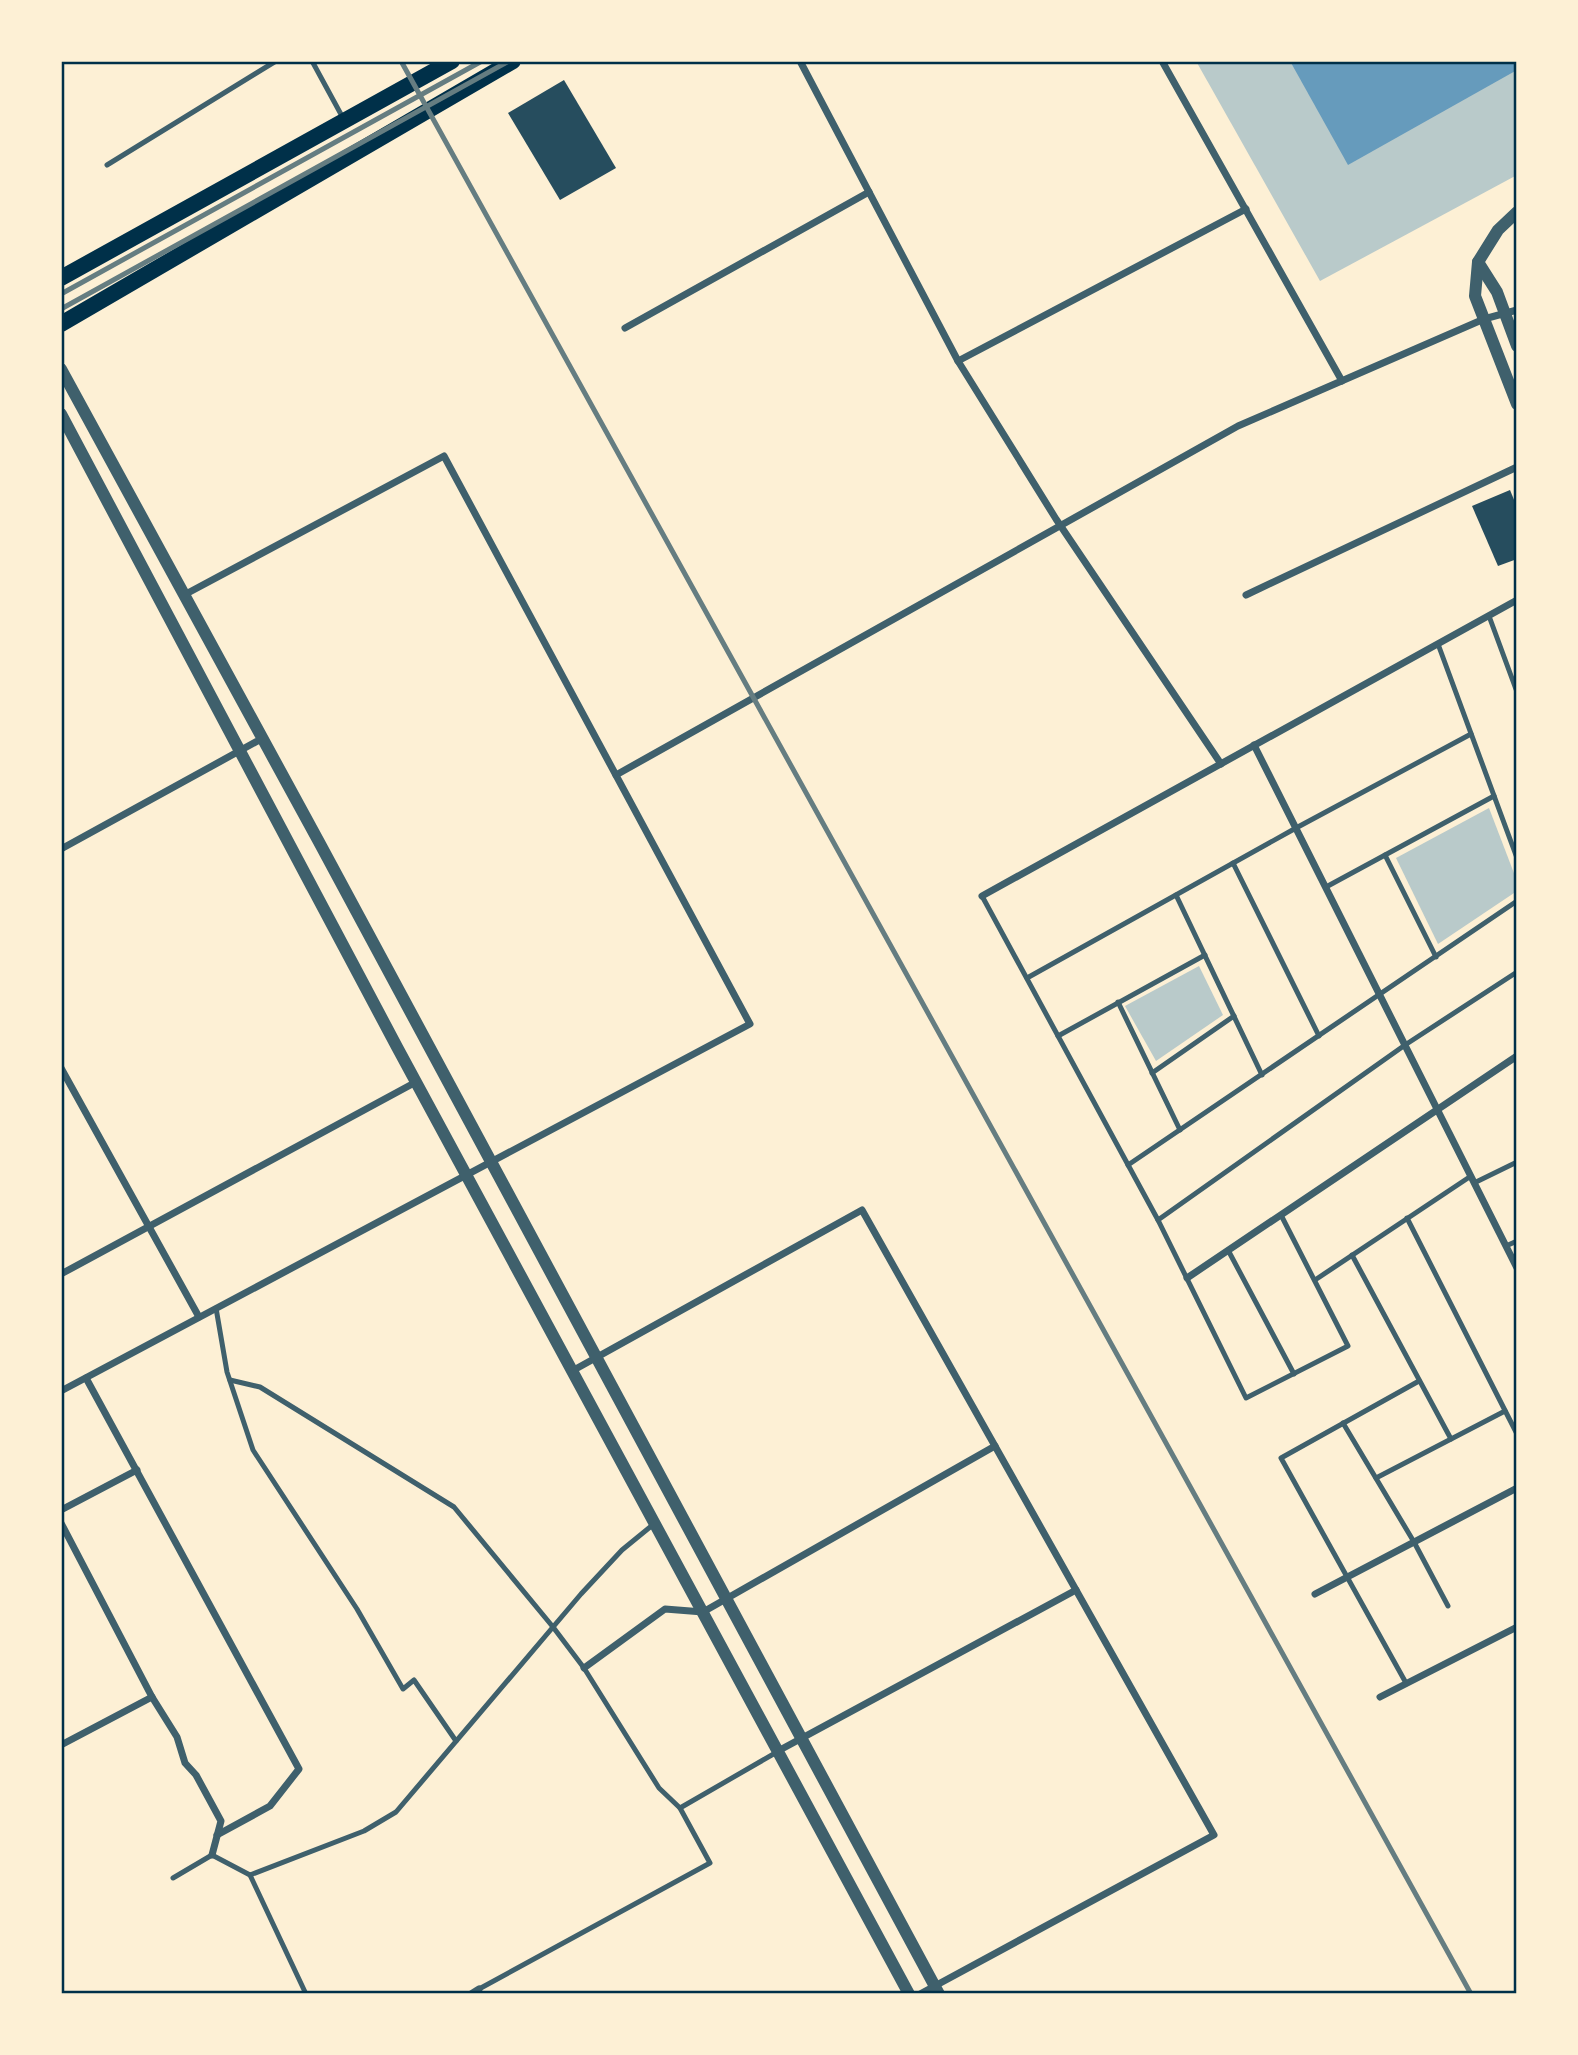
<svg xmlns="http://www.w3.org/2000/svg" width="1578" height="2055" font-family="'Archivo Narrow',sans-serif">
<style>
.green{fill:#b9caca}
.water{fill:#669bbc}
.building{fill:#264d5e}
.lines{fill:none;stroke-linecap:round;stroke-linejoin:round}
.service{stroke:#3f606c;stroke-width:5}
.minor{stroke:#3f606c;stroke-width:7}
.tertiary{stroke:#3f606c;stroke-width:12}
.trunk{stroke:#003049;stroke-width:16}
.rail{stroke:#657d81;stroke-width:5}
.neatline{fill:none;stroke:#003049;stroke-width:2.5}
</style>
<rect width="100%" height="100%" fill="#fdf0d5"/>
<g class="green">
<polygon points="1196,61 1517,61 1517,175 1320,281"/>
<polygon points="1489,808 1517,881 1517,891 1438,944 1396,858"/>
<polygon points="1199,966 1223,1015 1156,1061 1125,1006"/>
</g>
<polygon class="water" points="1290,61 1517,61 1517,70 1348,165"/>
<g class="building">
<polygon points="564,80 616,168 560,200 508,113"/>
<polygon points="1510,490 1517,507 1517,559 1498,566 1472,506"/>
</g>
<g class="lines">
<g class="service">
<polyline points="312,61 343,118"/>
<polyline points="107,165 276,61"/>
<polyline points="1489,616 1517,692"/>
<polyline points="1438,644 1517,858"/>
<polyline points="1385,855 1436,957"/>
<polyline points="1233,863 1319,1036"/>
<polyline points="1326,887 1494,796"/>
<polyline points="1176,895 1262,1075"/>
<polyline points="982,896 1158,1220 1246,1398 1348,1346 1281,1215"/>
<polyline points="1027,978 1296,828 1471,734"/>
<polyline points="1118,1002 1180,1130"/>
<polyline points="1058,1036 1205,955"/>
<polyline points="1152,1073 1234,1016"/>
<polyline points="1128,1165 1517,901"/>
<polyline points="1474,1183 1517,1162"/>
<polyline points="1407,1218 1517,1434"/>
<polyline points="1158,1220 1405,1045 1517,972"/>
<polyline points="1506,1246 1517,1241"/>
<polyline points="1228,1250 1294,1374"/>
<polyline points="1352,1255 1451,1439"/>
<polyline points="1315,1280 1471,1176"/>
<polyline points="216,1308 227,1372 253,1450 357,1609 403,1689 414,1680 456,1741"/>
<polyline points="230,1380 260,1387 454,1507 553,1627 584,1668 659,1788 680,1808"/>
<polyline points="1343,1423 1414,1542 1448,1606"/>
<polyline points="1376,1478 1505,1411"/>
<polyline points="1406,1683 1281,1458 1419,1381"/>
<polyline points="250,1875 306,1994"/>
<polyline points="173,1878 212,1855 250,1875 364,1831 396,1812 581,1594 622,1550 655,1523"/>
<polyline points="479,1989 710,1863 680,1808 777,1752"/>
</g>
<g class="minor">
<polyline points="800,61 958,361 1056,519 1221,764"/>
<polyline points="1162,61 1342,381"/>
<polyline points="625,328 869,192"/>
<polyline points="958,361 1246,209"/>
<polyline points="1246,595 1517,467"/>
<polyline points="1254,745 1517,1268"/>
<polyline points="616,775 1238,426 1484,319 1517,310"/>
<polyline points="61,849 263,738"/>
<polyline points="982,896 1517,600"/>
<polyline points="61,1068 199,1317"/>
<polyline points="61,1274 416,1082"/>
<polyline points="1187,1278 1517,1056"/>
<polyline points="572,1371 862,1210 1214,1835 920,1994"/>
<polyline points="86,1378 299,1769 270,1806 217,1835"/>
<polyline points="61,1391 750,1024 444,456 184,595"/>
<polyline points="61,1510 137,1470"/>
<polyline points="61,1523 152,1697 177,1737 185,1763 196,1775 221,1821 212,1855"/>
<polyline points="1315,1594 1517,1488"/>
<polyline points="584,1668 665,1609 703,1612 995,1446"/>
<polyline points="1380,1697 1517,1627"/>
<polyline points="61,1745 152,1697"/>
<polyline points="778,1751 1076,1590"/>
<polyline points="471,1994 479,1989"/>
</g>
<g class="tertiary">
<polyline points="1517,212 1498,230 1478,262 1475,296 1517,404"/>
<polyline points="1478,262 1497,292 1517,346"/>
<polyline points="61,369 319,842 939,1994"/>
<polyline points="61,414 397,1047 909,1994"/>
</g>
<g class="trunk">
<polyline points="61,278 452,61"/>
<polyline points="61,324 513,61"/>
</g>
<g class="rail">
<polyline points="401,61 1471,1994"/>
<polyline points="61,294 482,61"/>
<polyline points="61,309 509,61"/>
</g>
</g>
<rect width="1578" height="2055" fill="none" stroke="#fdf0d5" stroke-width="126"/>
<rect x="63" y="63" width="1452" height="1929" class="neatline"/>
</svg>
